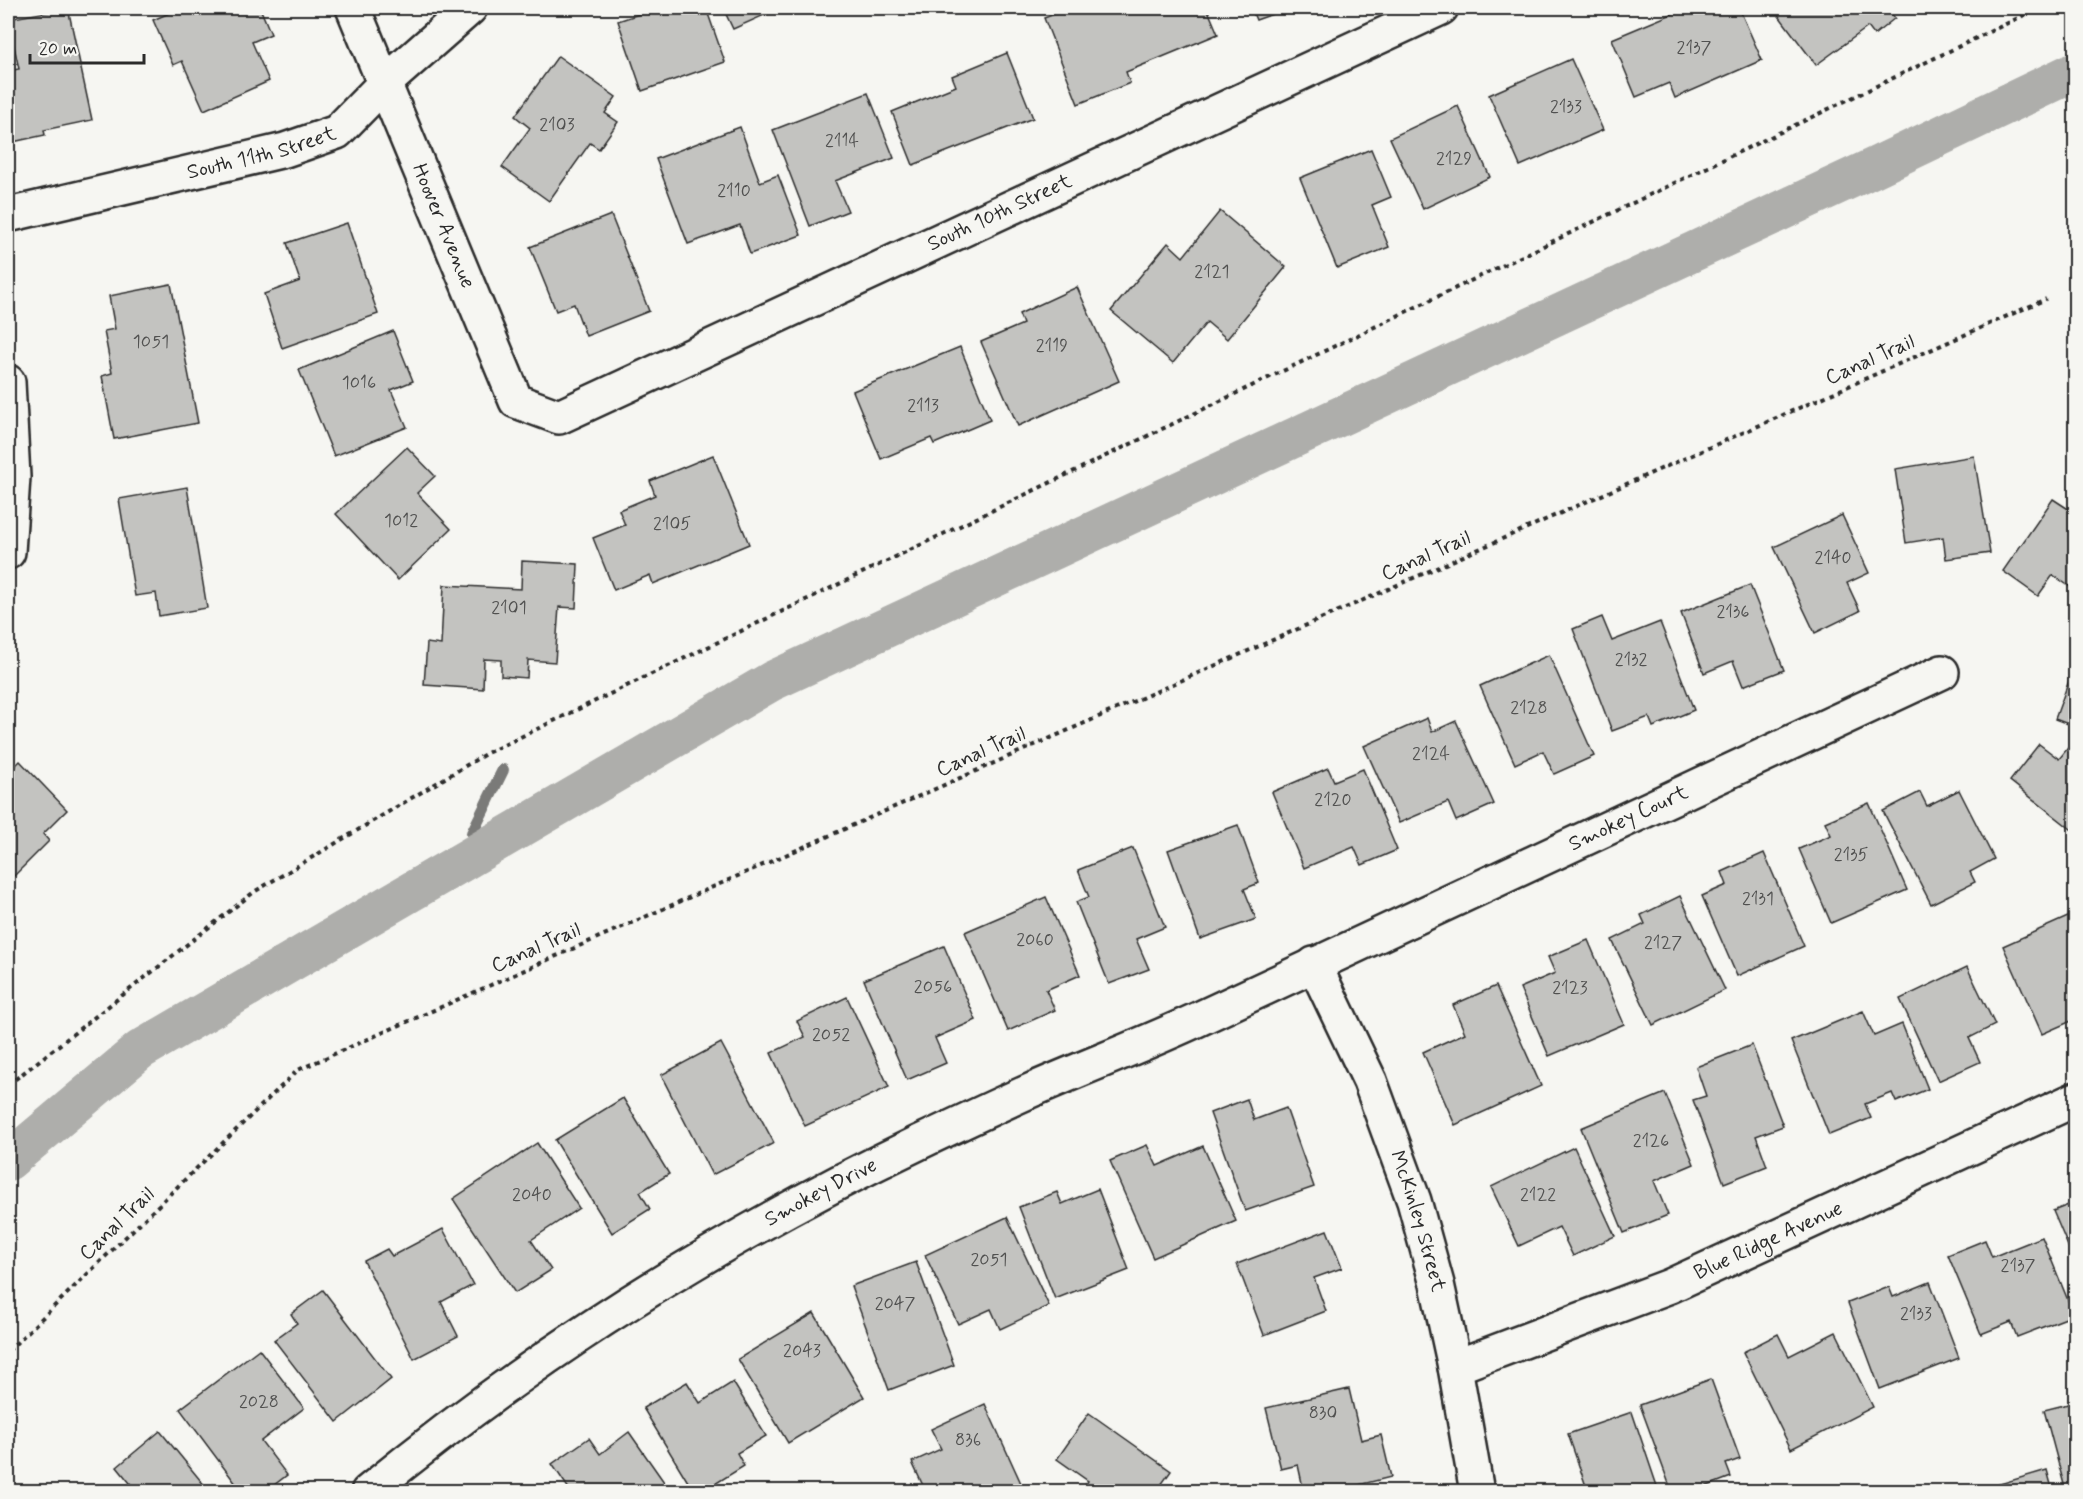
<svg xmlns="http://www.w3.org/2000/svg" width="2083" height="1499" font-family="Mynerve,sans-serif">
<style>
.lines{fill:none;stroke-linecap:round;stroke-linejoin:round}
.stream{stroke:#7a7a78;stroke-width:12}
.canal{stroke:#aeaeab;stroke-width:40}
.building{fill:#c3c3c0;stroke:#2b2b2b;stroke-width:1.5}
.street-casing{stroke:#2b2b2b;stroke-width:38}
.path{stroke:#2b2b2b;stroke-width:4;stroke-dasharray:4.5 4.5;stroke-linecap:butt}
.street{stroke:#f6f6f2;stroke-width:33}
.labels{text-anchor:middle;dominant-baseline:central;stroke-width:6;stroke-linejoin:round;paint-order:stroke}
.number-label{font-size:18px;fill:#515150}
.street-label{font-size:21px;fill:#2b2b2b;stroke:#f6f6f2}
</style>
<rect width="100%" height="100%" fill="#f6f6f2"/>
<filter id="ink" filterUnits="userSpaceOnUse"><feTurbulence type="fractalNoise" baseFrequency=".0167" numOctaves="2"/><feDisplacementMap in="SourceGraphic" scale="12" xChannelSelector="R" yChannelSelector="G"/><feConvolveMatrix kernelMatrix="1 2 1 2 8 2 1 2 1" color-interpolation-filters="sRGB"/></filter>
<g filter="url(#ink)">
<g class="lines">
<polyline class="stream" points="472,833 503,770"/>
<polyline class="canal" points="8,1161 140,1050 772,681 1873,168 2076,71"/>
</g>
<g class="building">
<polygon points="68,8 92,120 44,130 45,135 8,143 8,71 19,69 8,19"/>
<polygon points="181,8 260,8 271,34 252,42 269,81 204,110 182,61 173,65 153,20"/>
<polygon points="657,8 706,8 725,62 642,91 618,21"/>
<polygon points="723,8 780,8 733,29"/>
<polygon points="1071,8 1207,8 1218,34 1126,72 1130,83 1078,104 1044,18"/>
<polygon points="1251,8 1290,8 1256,20"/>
<polygon points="1686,8 1739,8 1762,60 1675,98 1669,83 1636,97 1612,39"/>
<polygon points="1773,8 1887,8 1895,18 1874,35 1868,27 1816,65"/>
<polygon points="1007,53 1033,118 913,165 892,112 956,86 952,76"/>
<polygon points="558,56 616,97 605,113 618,122 599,149 590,143 549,201 502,167 530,128 515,116"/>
<polygon points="1571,59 1603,130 1520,166 1489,95"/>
<polygon points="868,93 894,158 835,181 848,211 810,226 773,130"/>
<polygon points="1458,106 1490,177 1423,209 1390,138"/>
<polygon points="740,127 760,182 778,175 801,235 750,254 740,225 688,244 656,159"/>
<polygon points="1371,149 1391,197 1372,205 1389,247 1337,268 1300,178"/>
<polygon points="1220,211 1286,267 1227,339 1207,322 1173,363 1111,311 1168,243 1183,257"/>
<polygon points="611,215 649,311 586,336 574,304 556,311 530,247"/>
<polygon points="347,223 378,314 282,348 264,294 300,281 287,243"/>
<polygon points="171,284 198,423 114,439 102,376 112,373 104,331 115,329 109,296"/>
<polygon points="1077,287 1119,381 1018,426 981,342 1023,324 1019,314"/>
<polygon points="393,331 413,381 391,390 407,427 334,456 299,370"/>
<polygon points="960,347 990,420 934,444 931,438 881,459 853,391"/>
<polygon points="407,447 435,476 417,493 451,529 398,580 336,514"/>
<polygon points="713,455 749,544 653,584 650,575 614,590 593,538 625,525 619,510 655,495 650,481"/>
<polygon points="1974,456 1990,553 1946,559 1943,537 1906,543 1895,469"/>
<polygon points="187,487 207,608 159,616 156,593 135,596 119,499"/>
<polygon points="2053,499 2076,514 2076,591 2053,575 2038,596 2003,571"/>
<polygon points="1842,515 1869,573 1847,583 1860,611 1815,633 1774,547"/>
<polygon points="522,561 578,564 576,608 559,607 555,662 528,660 527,678 501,676 501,660 484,659 483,689 424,685 427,643 441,645 444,585 521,589"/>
<polygon points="1750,585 1784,670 1743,686 1733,661 1704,673 1681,613"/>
<polygon points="1602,617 1612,641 1660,622 1694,710 1653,727 1649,717 1612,731 1573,629"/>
<polygon points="1549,655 1594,756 1554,774 1543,751 1515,764 1480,686"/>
<polygon points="2071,675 2076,677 2076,727 2055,719"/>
<polygon points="1427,718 1432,732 1456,721 1494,804 1456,821 1448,802 1399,823 1364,746"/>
<polygon points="2076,738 2076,833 2010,781 2039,744 2059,759"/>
<polygon points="20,761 67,810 43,834 49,841 8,882 8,773"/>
<polygon points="1328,768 1334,781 1363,769 1397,850 1362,865 1354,847 1304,868 1272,792"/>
<polygon points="1959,790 1994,859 1970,872 1975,882 1931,904 1883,811 1920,792 1927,806"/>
<polygon points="1869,803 1907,890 1831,923 1799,849 1831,835 1825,822"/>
<polygon points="1238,825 1259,883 1244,889 1256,919 1200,939 1168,850"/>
<polygon points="1133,848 1165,927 1136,939 1149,969 1109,984 1076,902 1089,897 1078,870"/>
<polygon points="1764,853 1804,946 1737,976 1702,896 1727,885 1722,872"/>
<polygon points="1680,896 1725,990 1653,1025 1612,940 1645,924 1641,915"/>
<polygon points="1046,897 1080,975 1046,990 1055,1010 1008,1031 965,932"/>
<polygon points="2070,916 2076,928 2076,1019 2042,1034 2003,946"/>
<polygon points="1588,940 1624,1024 1549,1056 1520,988 1555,973 1548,957"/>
<polygon points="944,946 976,1020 935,1038 946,1063 907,1080 864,980"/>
<polygon points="1967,967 1995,1025 1969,1038 1980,1062 1938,1081 1900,999"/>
<polygon points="1496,986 1541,1086 1455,1125 1423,1052 1465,1033 1453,1005"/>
<polygon points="847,997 889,1087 805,1126 771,1053 805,1037 797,1021"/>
<polygon points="1863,1011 1874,1036 1902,1024 1928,1089 1896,1102 1892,1093 1865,1104 1871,1118 1829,1135 1791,1041"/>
<polygon points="721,1043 774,1143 712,1175 661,1075"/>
<polygon points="1752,1045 1783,1126 1756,1136 1767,1166 1724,1183 1693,1100 1706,1096 1696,1067"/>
<polygon points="1665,1093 1694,1164 1654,1181 1668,1215 1624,1233 1581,1128"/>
<polygon points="623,1098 669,1174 640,1192 650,1209 612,1233 555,1140"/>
<polygon points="1247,1099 1254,1120 1286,1108 1314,1187 1245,1211 1210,1113"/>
<polygon points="537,1143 579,1208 531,1240 551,1270 515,1293 453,1199"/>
<polygon points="1147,1145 1157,1166 1203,1146 1236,1221 1153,1258 1110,1161"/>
<polygon points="1574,1147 1615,1236 1573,1256 1559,1227 1519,1246 1491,1187"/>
<polygon points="1098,1189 1129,1270 1055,1299 1019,1207 1057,1192 1062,1204"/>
<polygon points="2076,1202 2076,1265 2053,1211"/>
<polygon points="1007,1217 1049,1306 1000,1329 991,1309 958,1324 925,1255"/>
<polygon points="443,1229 473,1285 441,1302 458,1336 414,1359 364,1261 387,1249 392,1256"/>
<polygon points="1327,1230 1342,1268 1314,1278 1326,1311 1264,1335 1237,1264"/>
<polygon points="2042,1237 2074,1315 2017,1337 2011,1322 1981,1334 1948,1255 1985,1240 1992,1257"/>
<polygon points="916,1262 954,1365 889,1390 851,1286"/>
<polygon points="1930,1282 1959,1358 1880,1389 1848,1303 1889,1287 1893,1297"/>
<polygon points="323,1290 391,1379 337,1422 274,1340 297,1323 291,1314"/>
<polygon points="814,1313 864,1397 788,1443 738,1359"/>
<polygon points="1836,1332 1873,1407 1791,1449 1743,1352 1778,1334 1789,1356"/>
<polygon points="259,1349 304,1408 261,1441 287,1475 265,1492 242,1492 180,1409"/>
<polygon points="1711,1379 1740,1459 1726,1464 1731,1477 1692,1492 1672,1492 1640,1405"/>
<polygon points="687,1382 700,1403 733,1382 766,1436 737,1453 744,1466 702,1492 694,1492 643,1408"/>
<polygon points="1349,1389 1361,1440 1381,1435 1391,1477 1330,1492 1304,1492 1298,1465 1281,1469 1266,1408"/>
<polygon points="2076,1402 2076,1492 2066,1492 2044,1410"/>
<polygon points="985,1404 1025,1492 926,1492 912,1462 941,1449 931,1429"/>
<polygon points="1632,1412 1659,1492 1588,1492 1568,1434"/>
<polygon points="1089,1413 1171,1471 1156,1492 1081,1492 1088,1481 1057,1459"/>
<polygon points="160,1431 210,1492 130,1492 134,1488 117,1467"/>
<polygon points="629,1432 671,1492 571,1492 552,1464 589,1438 600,1454"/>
<polygon points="2047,1470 2053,1492 1973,1492"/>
</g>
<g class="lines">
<defs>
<g id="street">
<path id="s1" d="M 353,8 L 516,401 L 559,417 L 1441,8"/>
<path id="s2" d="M 8,215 L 285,150 L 337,132 L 385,83 L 470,8"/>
<polyline points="8,382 13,477 8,552"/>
<path id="s3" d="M 1314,964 L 1370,1081 L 1414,1201 L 1437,1284 L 1455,1367 L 1477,1492"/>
<path id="s4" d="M 1455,1367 L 1670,1286 L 2076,1099"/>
<path id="s5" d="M 368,1492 C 536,1354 723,1236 918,1143 C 956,1125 994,1107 1032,1090 C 1089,1065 1148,1043 1205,1016 C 1450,901 1696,787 1942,672"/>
</g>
</defs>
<use href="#street" class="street-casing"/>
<g class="path">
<polyline points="8,1085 254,892 487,753 2039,8"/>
<polyline points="8,1351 298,1070 2046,299"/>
</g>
<use href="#street" class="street"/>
</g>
</g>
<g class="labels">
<g class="number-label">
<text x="1694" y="48">2137</text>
<text x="1566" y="107">2133</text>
<text x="557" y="125">2103</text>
<text x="842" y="141">2114</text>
<text x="1454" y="159">2129</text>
<text x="734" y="191">2110</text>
<text x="1212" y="272">2121</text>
<text x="151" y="342">1051</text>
<text x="1052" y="346">2119</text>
<text x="359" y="383">1016</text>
<text x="923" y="406">2113</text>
<text x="401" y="521">1012</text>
<text x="672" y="524">2105</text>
<text x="1833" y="558">2140</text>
<text x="509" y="608">2101</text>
<text x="1733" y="612">2136</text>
<text x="1631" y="660">2132</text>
<text x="1529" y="708">2128</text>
<text x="1431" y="754">2124</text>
<text x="1333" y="800">2120</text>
<text x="1851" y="855">2135</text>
<text x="1758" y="899">2131</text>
<text x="1035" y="940">2060</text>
<text x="1663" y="943">2127</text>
<text x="933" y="987">2056</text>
<text x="1570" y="988">2123</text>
<text x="831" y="1035">2052</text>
<text x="1651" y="1141">2126</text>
<text x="532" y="1195">2040</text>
<text x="1538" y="1195">2122</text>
<text x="989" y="1260">2051</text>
<text x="2018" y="1266">2137</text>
<text x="895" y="1304">2047</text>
<text x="1916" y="1314">2133</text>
<text x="802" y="1351">2043</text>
<text x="259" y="1402">2028</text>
<text x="1323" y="1413">830</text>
<text x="968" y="1440">836</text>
</g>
<g class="street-label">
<text stroke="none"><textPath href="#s2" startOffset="261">South 11th Street</textPath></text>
<text stroke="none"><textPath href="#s1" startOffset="957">South 10th Street</textPath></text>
<text stroke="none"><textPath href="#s1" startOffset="236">Hoover Avenue</textPath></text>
<text transform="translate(1870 360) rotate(-24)">Canal Trail</text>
<text transform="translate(1426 556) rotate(-24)">Canal Trail</text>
<text transform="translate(981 752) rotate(-24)">Canal Trail</text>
<text stroke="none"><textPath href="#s5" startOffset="1434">Smokey Court</textPath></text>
<text transform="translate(536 948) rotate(-24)">Canal Trail</text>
<text stroke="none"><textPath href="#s5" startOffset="544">Smokey Drive</textPath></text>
<text stroke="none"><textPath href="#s3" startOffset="278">McKinley Street</textPath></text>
<text transform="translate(117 1224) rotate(-44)">Canal Trail</text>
<text stroke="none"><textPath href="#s4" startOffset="338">Blue Ridge Avenue</textPath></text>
</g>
</g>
<rect width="2083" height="1499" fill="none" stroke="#f6f6f2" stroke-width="30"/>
<rect x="15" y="15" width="2053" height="1469" fill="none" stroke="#2b2b2b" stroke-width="2" filter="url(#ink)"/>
<path d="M30 54v9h114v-9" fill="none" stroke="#2b2b2b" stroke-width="3"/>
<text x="39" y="54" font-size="18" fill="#2b2b2b" stroke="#f6f6f2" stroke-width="4.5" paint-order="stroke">20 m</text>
</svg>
